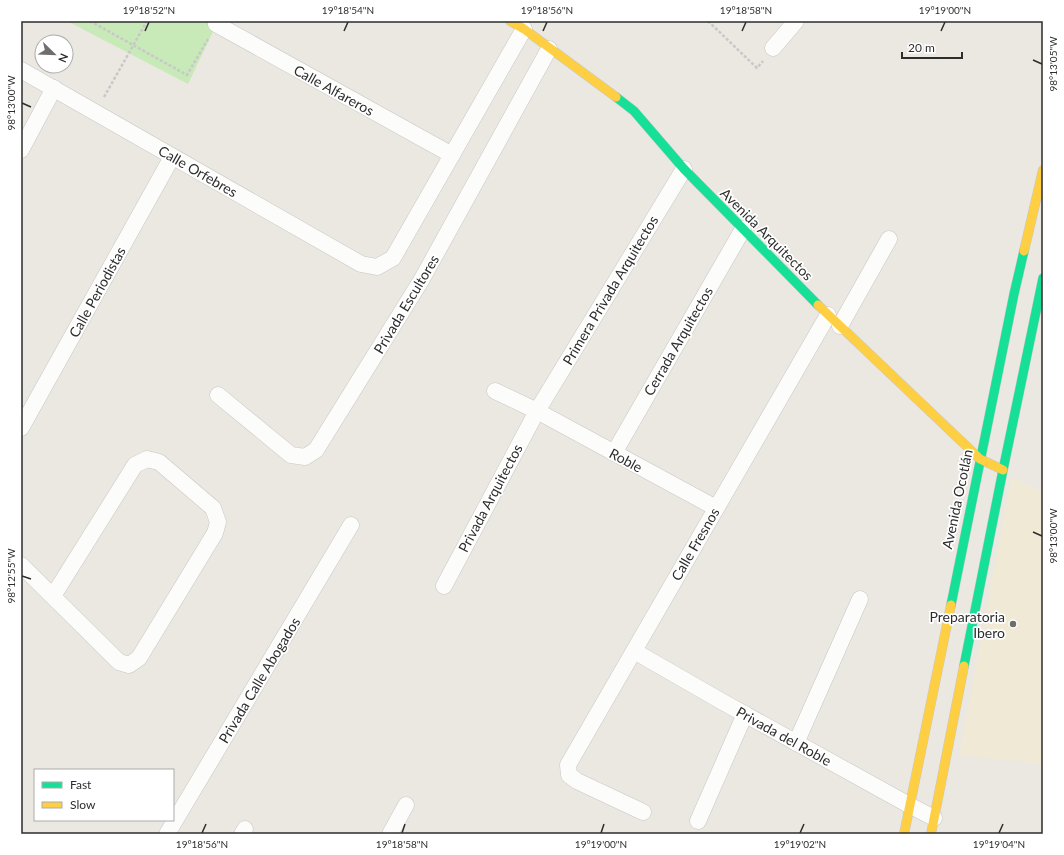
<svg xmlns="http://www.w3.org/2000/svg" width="1064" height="855" font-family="Lato,sans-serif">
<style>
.education{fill:#efe9d6}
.park{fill:#c8e9b8}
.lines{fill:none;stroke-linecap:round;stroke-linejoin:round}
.street-casing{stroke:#c8c7c7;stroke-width:17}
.fast-casing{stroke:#c8c7c7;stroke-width:10}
.slow-casing{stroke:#c8c7c7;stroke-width:10}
.path{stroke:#c8c8c8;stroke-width:2.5;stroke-dasharray:3 2;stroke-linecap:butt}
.street{stroke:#fcfcfb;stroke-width:16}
.fast{stroke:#16e098;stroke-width:9}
.slow{stroke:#ffcf43;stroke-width:9}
.ticks{fill:none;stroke:#2d2d2d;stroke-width:1.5}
.poi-dot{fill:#706e6c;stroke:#fff;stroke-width:1.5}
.labels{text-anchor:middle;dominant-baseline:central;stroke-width:3.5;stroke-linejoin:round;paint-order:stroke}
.street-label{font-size:14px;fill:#2d2d2d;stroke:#fff}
.poi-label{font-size:14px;fill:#2d2d2d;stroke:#fff;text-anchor:end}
.neatline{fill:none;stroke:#2d2d2d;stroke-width:1.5}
.ticks-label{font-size:10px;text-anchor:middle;fill:#2d2d2d}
</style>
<rect width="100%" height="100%" fill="#ebe8e2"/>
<polygon class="education" points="1011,477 1043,493 1043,764 959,755"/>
<polygon class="park" points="70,21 218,21 188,84 69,22"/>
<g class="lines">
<defs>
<g id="street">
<polyline points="216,24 452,155"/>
<polyline points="773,48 796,21"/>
<polyline points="21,70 361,264 377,267 393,258 524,29"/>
<polyline points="21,150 54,88"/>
<polyline points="840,326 889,239"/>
<polyline points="495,391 537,411 716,508"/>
<polyline points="218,395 291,455 305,457 316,450 422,279 549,49"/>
<polyline points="21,428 172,157"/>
<polyline points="614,453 743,229"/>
<polyline points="21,565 119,662 129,665 139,658 215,533 218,522 213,508 159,462 147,459 135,465 53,596"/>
<polyline points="444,586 537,411 684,169"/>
<polyline points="634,651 721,701 909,805 934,818"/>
<polyline points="796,743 860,599"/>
<polyline points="643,812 577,781 569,775 568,765 828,315"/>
<polyline points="698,821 745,714"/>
<polyline points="167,834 351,525"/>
<polyline points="242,834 245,829"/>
<polyline points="390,834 406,805"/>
</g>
<g id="fast">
<polyline points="616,97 634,111 684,169 818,305"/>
<polyline points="951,605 1014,294 1024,251"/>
<polyline points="964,666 1003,470 1043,278"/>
</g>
<g id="slow">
<polyline points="510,21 524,29 616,97"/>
<polyline points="1024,251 1043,170"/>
<polyline points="818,305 980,459 1003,470"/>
<polyline points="904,834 951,605"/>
<polyline points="931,834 964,666"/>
</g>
</defs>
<use href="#street" class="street-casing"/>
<use href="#fast" class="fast-casing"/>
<use href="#slow" class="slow-casing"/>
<g class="path">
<polyline points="90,21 187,75 208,39"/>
<polyline points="708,21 757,68 763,61"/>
<polyline points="104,97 147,21"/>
</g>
<use href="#street" class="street"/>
<use href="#fast" class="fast"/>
<use href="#slow" class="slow"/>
</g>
<path class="ticks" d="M 145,31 L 149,22M 344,31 L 348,22M 543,31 L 547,22M 742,31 L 746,22M 941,31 L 945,22M 1033,60 L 1042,64M 22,103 L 31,107M 1033,532 L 1042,536M 22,576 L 31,579M 202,833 L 206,824M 402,833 L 405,824M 601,833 L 604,824M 800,833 L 804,824M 999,833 L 1003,824"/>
<circle class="poi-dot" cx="1013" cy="624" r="4"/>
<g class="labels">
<g class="street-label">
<text transform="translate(334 90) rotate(29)">Calle Alfareros</text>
<text transform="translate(198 171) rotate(30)">Calle Orfebres</text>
<text transform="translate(767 234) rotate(45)">Avenida Arquitectos</text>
<text transform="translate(610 290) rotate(-59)">Primera Privada Arquitectos</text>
<text transform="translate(97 292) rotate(-61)">Calle Periodistas</text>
<text transform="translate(406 304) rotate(-59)">Privada Escultores</text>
<text transform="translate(678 341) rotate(-60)">Cerrada Arquitectos</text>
<text transform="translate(626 460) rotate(28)">Roble</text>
<text transform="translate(490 498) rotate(-62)">Privada Arquitectos</text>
<text transform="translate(957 499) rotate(-78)">Avenida Ocotlán</text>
<text transform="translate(695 544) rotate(-60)">Calle Fresnos</text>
<text transform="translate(259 680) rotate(-59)">Privada Calle Abogados</text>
<text transform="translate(784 736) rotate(29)">Privada del Roble</text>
</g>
<g class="poi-label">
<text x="1005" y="616">Preparatoria<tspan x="1005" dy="16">Ibero</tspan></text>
</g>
</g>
<rect width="1064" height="855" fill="none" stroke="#ffffff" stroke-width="44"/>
<rect x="34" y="769" width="140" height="52" fill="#ffffff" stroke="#ababab"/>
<rect x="42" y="782" width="20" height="6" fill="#16e098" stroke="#ababab"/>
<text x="70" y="789" font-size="12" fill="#2d2d2d">Fast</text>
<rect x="42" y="802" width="20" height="6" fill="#ffcf43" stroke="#ababab"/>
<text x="70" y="809" font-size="12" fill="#2d2d2d">Slow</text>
<g transform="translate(54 54) rotate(113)"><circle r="19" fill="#ffffff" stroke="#ababab"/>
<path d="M0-3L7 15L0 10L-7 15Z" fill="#706e6c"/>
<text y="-6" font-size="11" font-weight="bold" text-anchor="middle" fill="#2d2d2d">N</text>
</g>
<path d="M902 52v6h60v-6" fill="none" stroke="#2d2d2d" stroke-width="2"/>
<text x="908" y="52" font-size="12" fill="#2d2d2d" stroke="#ffffff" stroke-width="3" paint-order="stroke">20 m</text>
<rect x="22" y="22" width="1020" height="811" class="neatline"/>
<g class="ticks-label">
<text x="149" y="14">19°18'52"N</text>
<text x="348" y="14">19°18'54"N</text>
<text x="547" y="14">19°18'56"N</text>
<text x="746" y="14">19°18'58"N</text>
<text x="945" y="14">19°19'00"N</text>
<text transform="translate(1053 64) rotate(-90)" y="4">98°13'05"W</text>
<text transform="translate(11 103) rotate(-90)" y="4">98°13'00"W</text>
<text transform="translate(1053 536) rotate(-90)" y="4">98°13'00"W</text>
<text transform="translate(11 576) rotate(-90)" y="4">98°12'55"W</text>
<text x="202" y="848">19°18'56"N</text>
<text x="402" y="848">19°18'58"N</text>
<text x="601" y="848">19°19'00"N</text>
<text x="800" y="848">19°19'02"N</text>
<text x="999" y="848">19°19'04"N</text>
</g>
</svg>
